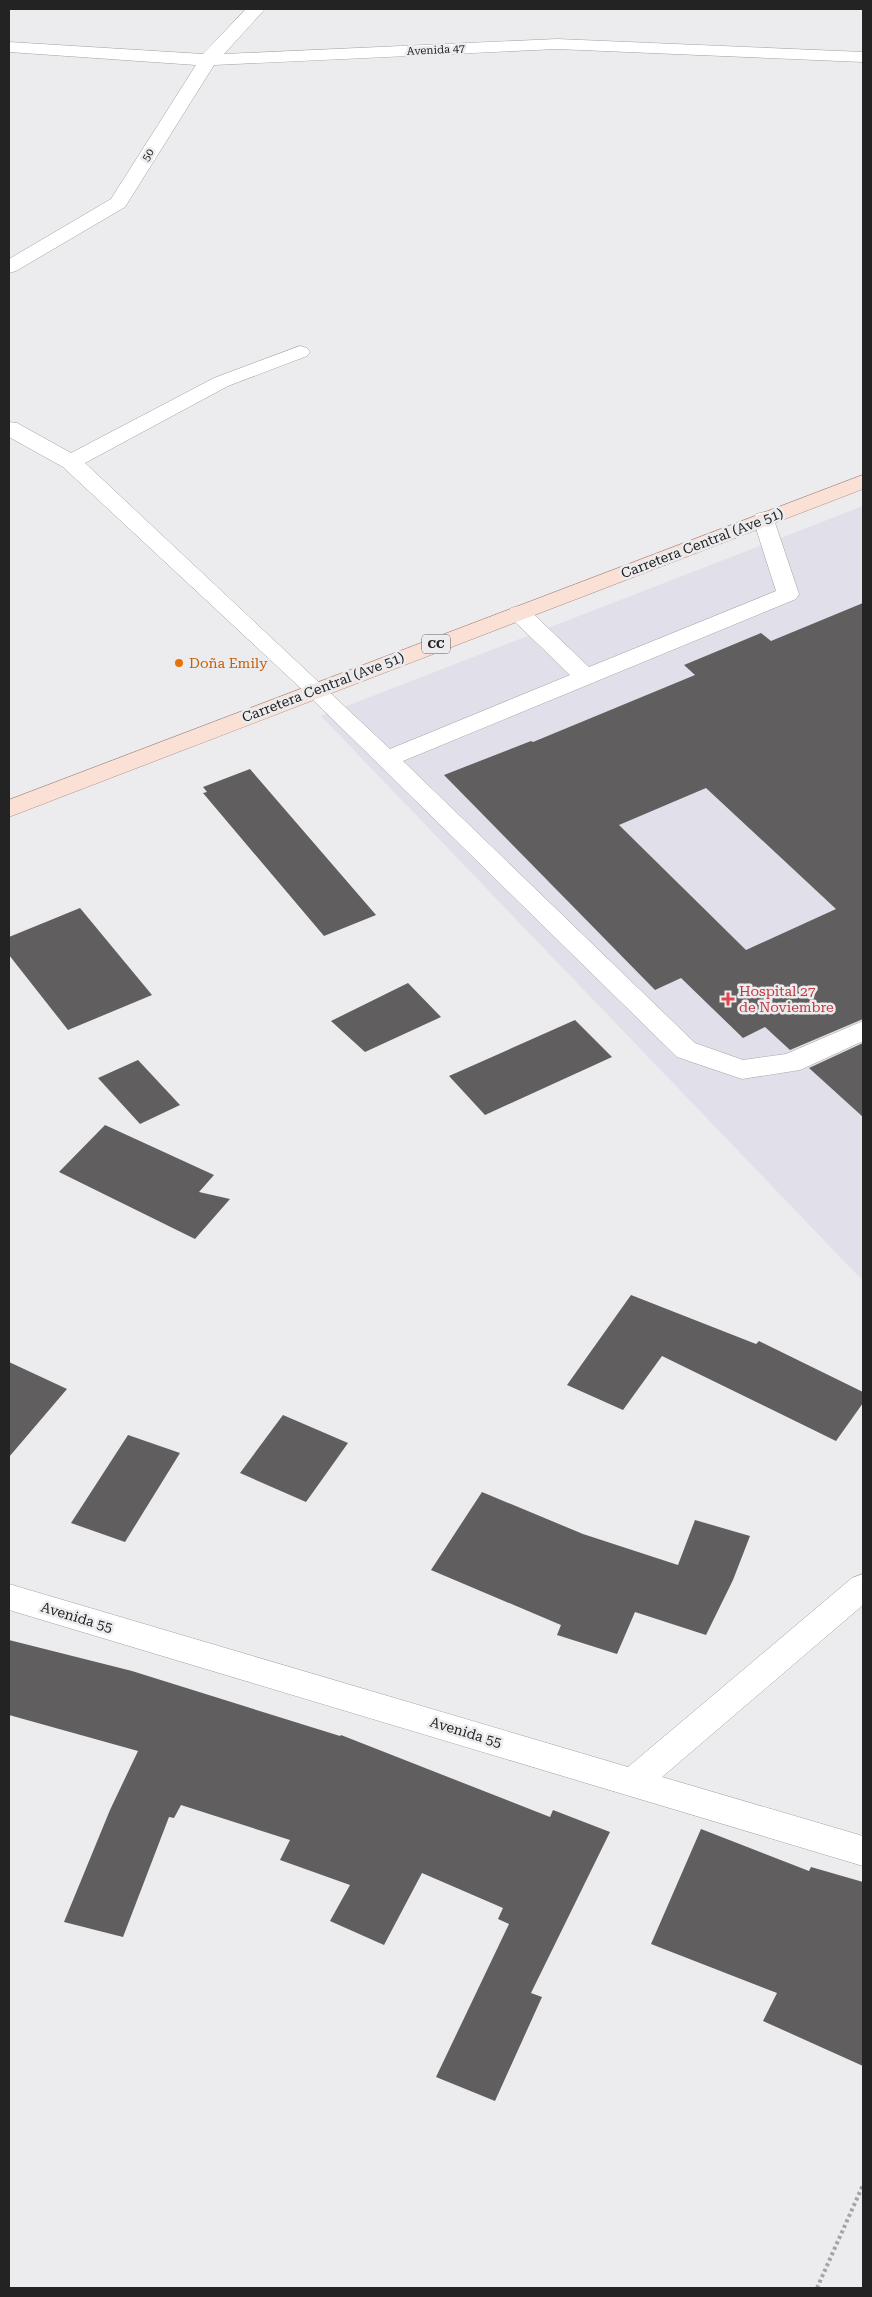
<svg xmlns="http://www.w3.org/2000/svg" width="872" height="2297" font-family="'Roboto Serif',serif">
<style>
.built{fill:#e1e0ea}
.building{fill:#605e5e;fill-rule:evenodd}
.lines{fill:none;stroke-linecap:round;stroke-linejoin:round}
.minor-casing{stroke:#a1a1a3;stroke-width:1}
.major-casing{stroke:#ad9085;stroke-width:1}
.path{stroke:#a3a3a5;stroke-width:4;stroke-dasharray:3 3;stroke-linecap:butt}
.minor{fill:#fff;fill-rule:evenodd}
.major{fill:#fae0d5;fill-rule:evenodd}
.food-dot{fill:#e8710a;stroke:#ececee;stroke-width:2}
.health-dot{fill:#e0444e;stroke:#ececee;stroke-width:2}
.labels{text-anchor:middle;dominant-baseline:central;stroke-width:5;stroke-linejoin:round;paint-order:stroke}
.far-street-label{font-size:11px;fill:#232324;stroke:#ececee}
.shield{fill:#ececee;stroke:#5f5f61;stroke-width:1}
.shield-label{font-size:12px;font-weight:bold;fill:#232324}
.street-label{font-size:14px;fill:#232324;stroke:#ececee}
.food-label{font-size:14px;fill:#c56008;stroke:#ececee;text-anchor:start}
.health-label{font-size:14px;fill:#be3a42;stroke:#ececee;text-anchor:start}
</style>
<rect width="100%" height="100%" fill="#ececee"/>
<polygon class="built" points="863,506 863,1281 321,716"/>
<g class="building">
<path d="M 863,603 L 863,1019 L 790,1050 L 765,1027 L 743,1038 L 681,978 L 655,990 L 444,775 L 531,741 L 533,742 L 695,675 L 684,665 L 761,633 L 771,641 ZM 706,788 L 836,909 L 746,950 L 619,825 Z"/>
<polygon points="250,769 376,915 324,936 203,793 207,792 203,787"/>
<polygon points="80,908 152,995 68,1030 9,955 9,937"/>
<polygon points="408,983 441,1017 365,1052 331,1021"/>
<polygon points="575,1020 612,1057 485,1115 449,1076"/>
<polygon points="863,1043 863,1117 809,1068"/>
<polygon points="138,1060 180,1105 140,1124 98,1078"/>
<polygon points="105,1125 214,1175 199,1192 230,1199 195,1239 59,1172"/>
<polygon points="631,1295 756,1344 759,1341 863,1392 863,1403 836,1441 662,1356 623,1410 567,1385"/>
<polygon points="9,1362 67,1389 9,1457"/>
<polygon points="283,1415 348,1443 306,1502 240,1473"/>
<polygon points="128,1435 180,1453 125,1542 71,1523"/>
<polygon points="482,1492 583,1534 678,1565 695,1520 750,1536 733,1580 706,1635 635,1612 617,1654 557,1635 561,1625 431,1570"/>
<polygon points="9,1640 132,1671 340,1736 341,1735 550,1817 553,1810 610,1832 531,1993 542,1997 495,2101 436,2077 509,1924 498,1919 503,1908 422,1873 384,1945 330,1921 350,1885 280,1860 290,1840 181,1805 174,1818 169,1817 123,1937 64,1922 110,1810 138,1751 9,1715"/>
<polygon points="701,1829 809,1871 811,1867 863,1882 863,2066 763,2021 777,1993 651,1944"/>
</g>
<g class="lines">
<defs>
<g id="minor">
<polygon points="246,9 265,9 224,54 557,39 863,52 863,62 557,49 214,65 125,207 16,271 9,273 9,259 111,199 196,65 9,52 9,42 203,54"/>
<polygon points="300,346 307,348 310,352 307,356 228,386 85,463 390,749 570,675 511,618 508,613 511,608 519,606 527,608 589,667 776,591 753,519 756,514 764,512 772,514 799,594 796,599 403,761 695,1043 743,1060 786,1054 863,1021 863,1041 800,1070 742,1079 677,1057 308,695 63,467 9,437 9,422 17,423 71,453 214,378"/>
<polygon points="863,1574 863,1605 662,1777 863,1836 863,1866 9,1610 9,1584 628,1767 852,1578"/>
</g>
<polygon id="major" points="863,475 863,489 9,817 9,800"/>
</defs>
<use href="#minor" class="minor-casing"/>
<use href="#major" class="major-casing"/>
<polyline class="path" points="817,2288 863,2185"/>
<use href="#minor" class="minor"/>
<use href="#major" class="major"/>
</g>
<circle class="food-dot" cx="179" cy="663" r="5"/>
<path class="health-dot" d="M725.5 991.5h5v5h5v5h-5v5h-5v-5h-5v-5h5z"/>
<g class="labels">
<g class="far-street-label">
<text transform="translate(436 50) rotate(-3)">Avenida 47</text>
<text transform="translate(148 155) rotate(-58)">50</text>
</g>
<rect class="shield" x="422" y="634.5" width="28" height="19" rx="4"/>
<g class="shield-label">
<text x="436" y="644">CC</text>
</g>
<g class="street-label">
<text transform="translate(702 543) rotate(-21)">Carretera Central (Ave 51)</text>
<text transform="translate(323 687) rotate(-21)">Carretera Central (Ave 51)</text>
<text transform="translate(77 1617) rotate(17)">Avenida 55</text>
<text transform="translate(466 1732) rotate(17)">Avenida 55</text>
</g>
<g class="food-label">
<text x="189" y="663">Doña Emily</text>
</g>
<g class="health-label">
<text x="739" y="991">Hospital 27<tspan x="739" dy="16">de Noviembre</tspan></text>
</g>
</g>
<rect width="872" height="2297" fill="none" stroke="#232324" stroke-width="20"/>
</svg>
